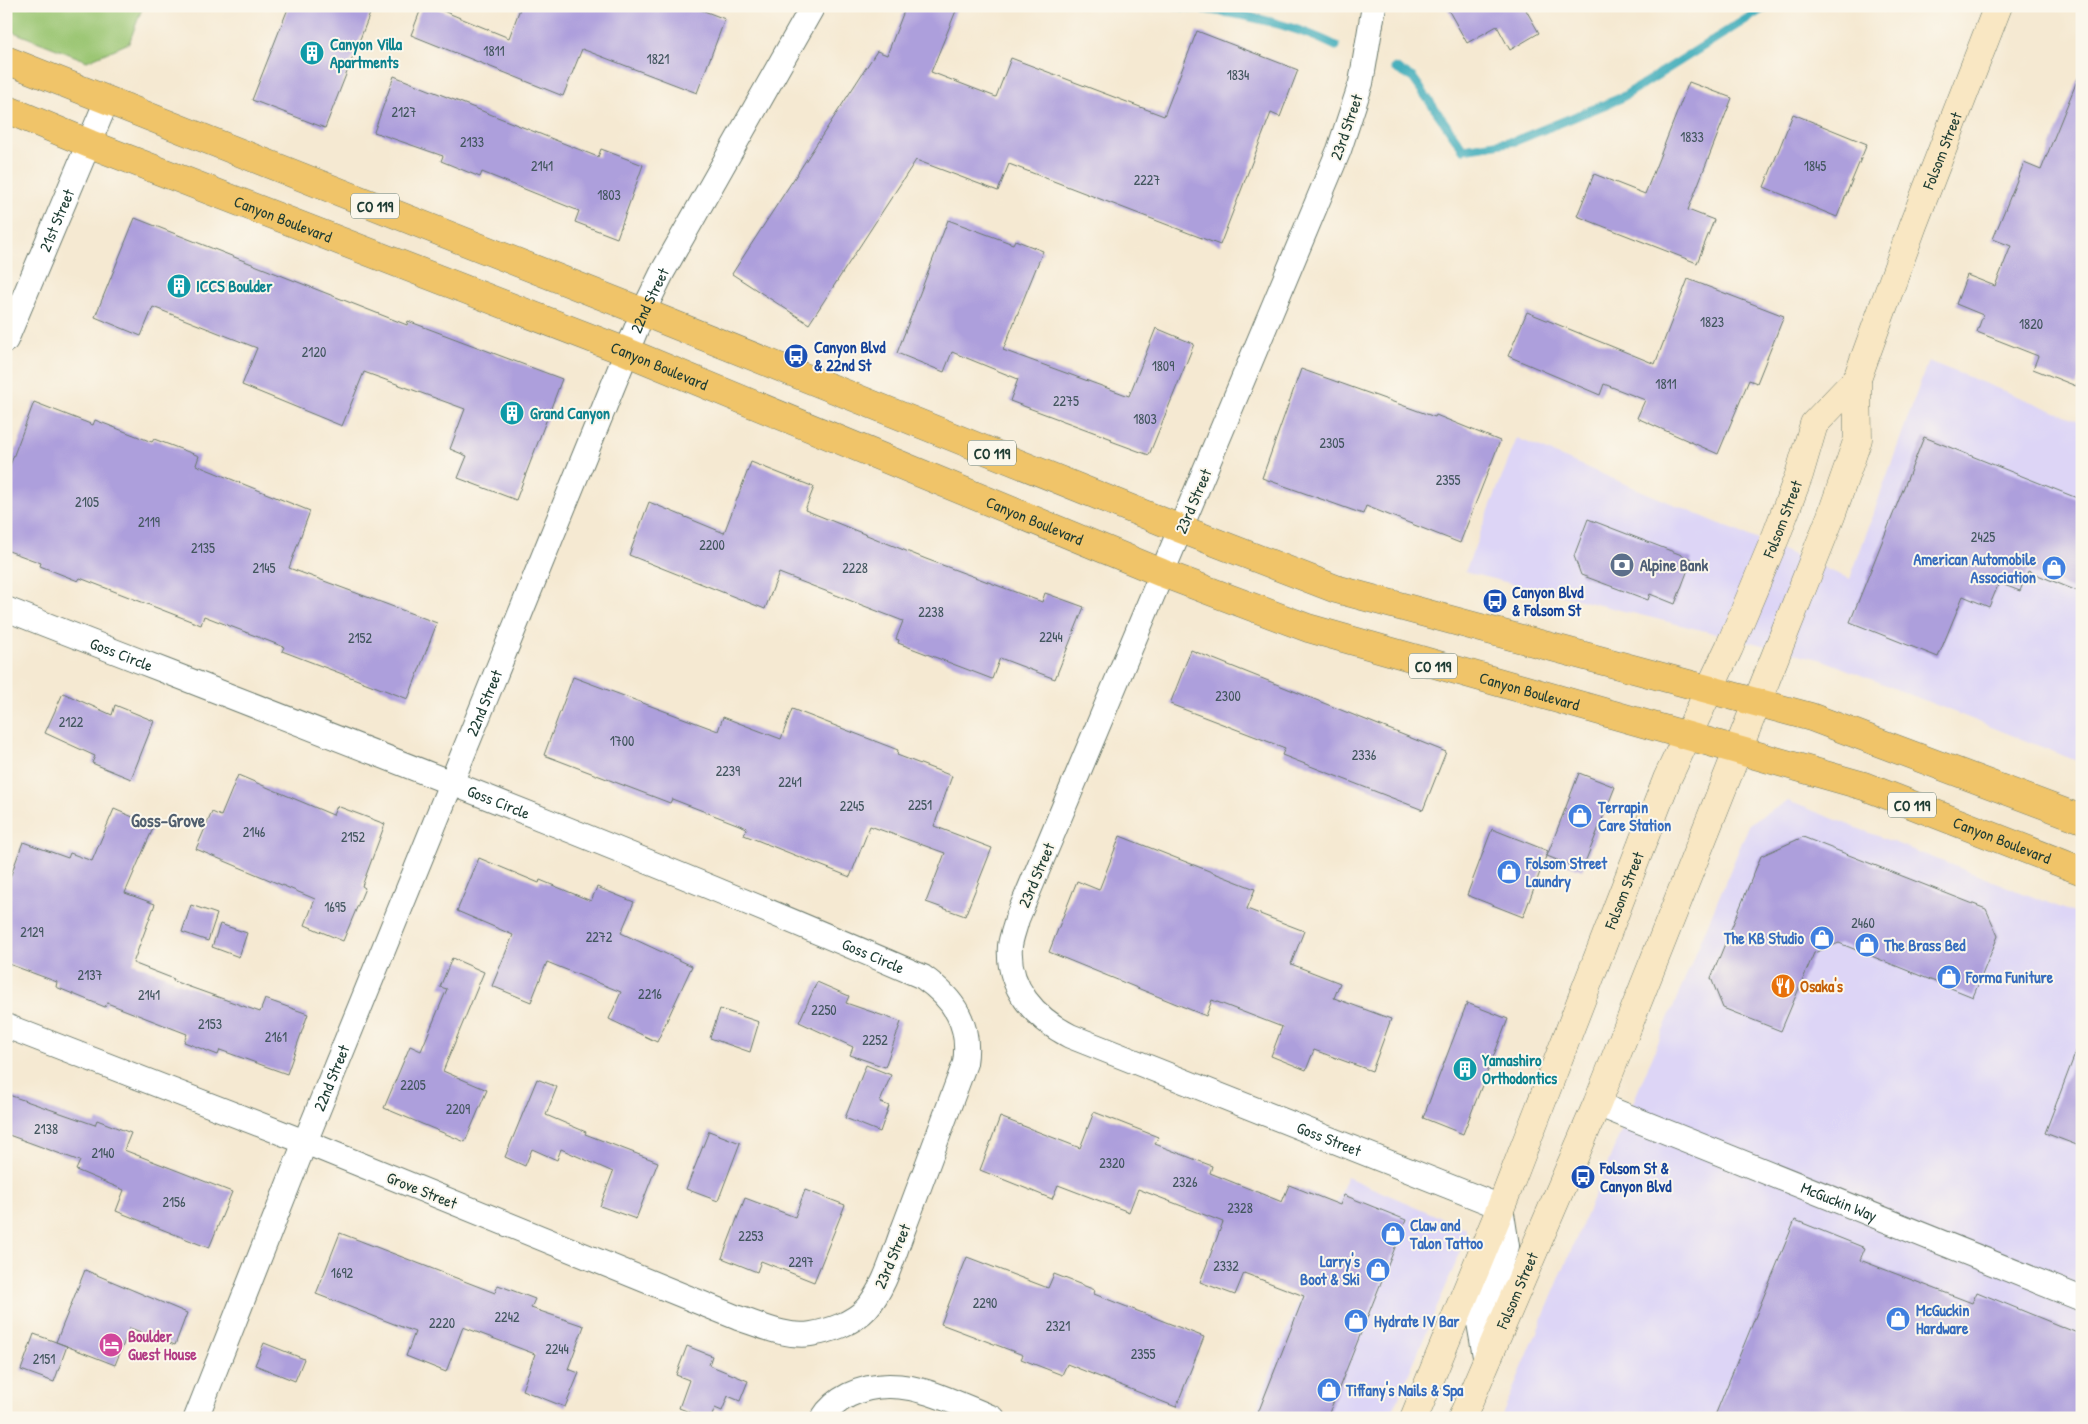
<svg xmlns="http://www.w3.org/2000/svg" width="2088" height="1424" font-family="'Patrick Hand',sans-serif">
<style>
.built{fill:#ddd5f6}
.green{fill:#9bc673;stroke:#5d8254}
.lines{fill:none;stroke-linecap:round;stroke-linejoin:round}
.stream{stroke:#3dacba;stroke-width:9}
.building{fill:#ad9fdc}
.minor-casing{stroke:#6a796b;stroke-width:26}
.secondary-casing{stroke:#6a796b;stroke-width:29}
.primary-casing{stroke:#6a796b;stroke-width:29}
.minor{stroke:#fff;stroke-width:24}
.secondary{stroke:#f9e7c3;stroke-width:28}
.primary{stroke:#f0c469;stroke-width:28}
.labels{text-anchor:middle;dominant-baseline:central;stroke-width:4;stroke-linejoin:round;paint-order:stroke}
.number-label{font-size:14px;fill:#42565e}
.shield{fill:#fbf7ec;stroke:#61756b;stroke-width:1}
.shield-label{font-size:15px;font-weight:bold;fill:#1f3d34}
.culture-label{font-size:16px;font-weight:bold;fill:#0d838f;stroke:#fbf7ec;text-anchor:start}
.street-label{font-size:16px;fill:#1f3d34;stroke:#fbf7ec}
.transit-label{font-size:16px;font-weight:bold;fill:#164399;stroke:#fbf7ec;text-anchor:start}
.shop-label{font-size:16px;font-weight:bold;fill:#366cbe;stroke:#fbf7ec;text-anchor:start}
.service-label{font-size:16px;font-weight:bold;fill:#4e5e75;stroke:#fbf7ec;text-anchor:start}
.food-label{font-size:16px;font-weight:bold;fill:#c56008;stroke:#fbf7ec;text-anchor:start}
.hotel-label{font-size:16px;font-weight:bold;fill:#b23c85;stroke:#fbf7ec;text-anchor:start}
.neighbourhood-label{font-size:18px;font-weight:bold;fill:#515f6f;stroke:#fbf7ec}
</style>
<rect width="100%" height="100%" fill="#fbf7ec"/>
<filter id="ink" filterUnits="userSpaceOnUse"><feTurbulence type="fractalNoise" baseFrequency=".02" numOctaves="2"/><feDisplacementMap in="SourceGraphic" scale="10" xChannelSelector="R" yChannelSelector="G"/><feConvolveMatrix kernelMatrix="1 2 1 2 8 2 1 2 1" color-interpolation-filters="sRGB"/></filter>
<filter id="wash" filterUnits="userSpaceOnUse"><feTurbulence type="fractalNoise" baseFrequency=".0096" numOctaves="4" result="noise"/><feDisplacementMap in="SourceGraphic" scale="20" xChannelSelector="R" yChannelSelector="G"/><feGaussianBlur stdDeviation="1.12" result="paint"/><feColorMatrix in="noise" values="0 0 0 0 0 0 0 0 0 0 0 0 0 0 0 0 0 1.4 0 .05"/><feComposite in="paint" operator="in"/></filter>
<g filter="url(#wash)">
<rect width="100%" height="100%" fill="#f5e9d2"/>
<g class="built">
<polygon points="1928,361 2082,422 2082,763 1823,660 1465,572 1517,438 1850,579"/>
<polygon points="1788,801 2082,916 2082,1418 1501,1418 1750,823"/>
<polygon points="1347,1177 1465,1228 1467,1237 1390,1418 1253,1418"/>
</g>
<polygon class="green" points="6,6 143,6 129,43 87,61 6,29"/>
<g class="lines">
<g class="stream">
<path d="M 1176,6 C 1229,11 1287,21 1336,46"/>
<polyline points="1395,68 1413,78 1463,149 1515,141 1621,98 1767,6"/>
</g>
</g>
<g id="blocks">
<g class="building">
<polygon points="289,6 373,6 325,128 252,100"/>
<polygon points="422,6 431,6 509,38 521,6 691,6 725,19 697,93 582,49 563,96 411,35"/>
<polygon points="906,6 958,6 931,72 996,97 1011,58 1164,116 1197,31 1298,70 1280,117 1271,113 1220,245 1009,164 998,191 916,160 809,324 732,274 877,51 887,55"/>
<polygon points="1446,6 1533,6 1526,10 1539,33 1510,50 1497,26 1467,43"/>
<polygon points="2081,71 2082,372 2076,386 2033,369 2038,356 1977,332 1983,315 1956,304 1967,275 1995,286 2011,246 1993,239 2024,163 2041,170"/>
<polygon points="394,76 598,157 601,149 643,165 617,238 575,222 579,211 482,172 480,177 441,161 443,156 374,132"/>
<polygon points="1689,82 1732,98 1688,210 1714,220 1697,263 1577,216 1594,174 1645,194"/>
<polygon points="1793,114 1867,144 1837,217 1764,187"/>
<polygon points="135,218 407,325 408,321 562,379 516,500 458,478 467,456 450,449 465,409 364,372 342,426 242,385 257,348 153,307 141,336 95,317"/>
<polygon points="948,220 1013,244 1015,240 1043,251 1003,350 1129,396 1156,328 1194,344 1149,455 1111,441 1112,439 1010,401 1018,379 952,352 944,372 897,353"/>
<polygon points="1688,279 1784,316 1757,383 1749,380 1718,454 1637,418 1645,400 1604,384 1600,395 1508,356 1527,312 1655,364"/>
<polygon points="1301,369 1435,417 1436,415 1500,441 1460,543 1366,506 1363,514 1262,478"/>
<polygon points="34,402 93,425 95,420 152,442 154,439 199,456 196,465 310,511 289,568 437,623 408,699 282,651 284,647 204,616 201,625 80,578 78,581 40,566 41,563 6,550 6,476"/>
<polygon points="1924,437 2082,500 2082,593 2028,571 2020,591 1999,583 1989,607 1963,596 1938,657 1850,622"/>
<polygon points="751,462 814,487 805,510 926,559 1042,602 1045,593 1084,607 1055,679 1000,658 992,679 898,643 899,640 896,639 903,621 779,573 765,609 629,555 649,502 724,533"/>
<polygon points="1588,519 1692,559 1675,604 1650,594 1648,600 1581,575 1574,556"/>
<polygon points="1191,650 1446,752 1423,810 1282,755 1285,748 1170,704"/>
<polygon points="573,677 718,731 723,717 781,739 792,709 898,750 897,755 952,776 934,826 992,848 965,916 926,902 945,853 870,826 850,877 744,835 747,828 672,799 670,803 544,755"/>
<polygon points="63,693 112,715 115,705 154,721 131,779 92,763 95,756 45,733"/>
<polygon points="1579,773 1615,787 1582,870 1547,856"/>
<polygon points="238,775 333,815 337,806 385,824 362,886 365,888 343,941 305,925 315,899 196,849 212,812 221,816"/>
<polygon points="114,809 154,826 125,893 155,904 133,963 174,979 173,981 260,1012 265,999 308,1014 287,1074 220,1050 218,1055 184,1042 187,1034 107,1003 105,1007 56,987 57,982 6,963 6,888 23,842 68,858 70,853 92,861"/>
<polygon points="1492,829 1548,851 1523,917 1467,895"/>
<polygon points="1120,836 1255,889 1247,909 1304,931 1291,964 1340,983 1334,998 1391,1019 1372,1071 1314,1050 1306,1070 1271,1056 1282,1027 1212,1000 1206,1016 1049,952 1077,881 1099,890"/>
<polygon points="1803,837 1986,909 1998,936 1973,997 1839,943 1814,953 1781,1031 1723,1008 1711,978 1761,856"/>
<polygon points="479,858 539,883 540,880 591,901 597,887 634,902 621,933 692,966 657,1042 609,1019 621,992 547,962 531,1002 492,986 513,935 457,911"/>
<polygon points="191,905 217,914 208,941 182,932"/>
<polygon points="220,924 247,933 239,957 212,947"/>
<polygon points="452,958 484,972 443,1071 487,1090 465,1142 384,1108 410,1046 421,1051 447,989 440,987"/>
<polygon points="817,982 849,996 846,1003 901,1022 885,1067 850,1055 853,1047 799,1022"/>
<polygon points="1467,1003 1508,1019 1463,1134 1423,1118"/>
<polygon points="720,1009 759,1022 750,1052 710,1038"/>
<polygon points="2080,1041 2082,1042 2082,1147 2045,1133"/>
<polygon points="866,1065 891,1075 880,1102 889,1106 880,1132 845,1118"/>
<polygon points="537,1079 557,1087 546,1115 586,1132 585,1134 658,1162 636,1219 600,1206 613,1172 561,1149 557,1160 532,1149 525,1166 505,1157"/>
<polygon points="6,1094 95,1125 97,1120 131,1133 124,1150 232,1192 209,1248 116,1211 124,1190 76,1170 80,1161 6,1134"/>
<polygon points="1094,1112 1158,1137 1155,1144 1212,1166 1210,1173 1282,1202 1289,1185 1340,1205 1344,1195 1406,1220 1327,1418 1256,1418 1304,1296 1244,1273 1235,1295 1200,1282 1223,1222 1138,1189 1129,1212 1058,1185 1052,1199 980,1170 1000,1117 1080,1148"/>
<polygon points="709,1131 740,1143 718,1201 686,1189"/>
<polygon points="805,1190 845,1205 814,1282 761,1261 757,1272 722,1258 745,1198 795,1217"/>
<polygon points="1795,1220 1865,1248 1860,1260 1972,1303 1977,1292 2082,1335 2082,1418 1714,1418"/>
<polygon points="340,1233 495,1293 498,1285 535,1299 531,1308 584,1326 568,1369 579,1373 565,1407 522,1390 535,1354 463,1327 446,1372 406,1356 415,1332 316,1294"/>
<polygon points="967,1257 1048,1288 1054,1274 1095,1290 1094,1294 1204,1337 1176,1407 1067,1364 1062,1375 1021,1359 1023,1355 941,1324"/>
<polygon points="85,1270 187,1313 175,1345 130,1328 115,1365 56,1342"/>
<polygon points="34,1334 67,1346 54,1382 21,1370"/>
<polygon points="264,1343 304,1359 295,1381 255,1365"/>
<polygon points="687,1346 712,1356 709,1365 748,1381 740,1401 728,1396 722,1411 715,1408 711,1418 705,1418 679,1408 689,1380 676,1375"/>
</g>
</g>
</g>
<g filter="url(#ink)">
<use href="#blocks" fill-opacity="0" stroke="#6a796b" stroke-width="1"/>
<g class="lines">
<defs>
<g id="minor">
<path id="s1" d="M 1374,6 L 1361,83 L 1339,150 L 1017,919 C 1015,928 1011,937 1010,946 C 1007,988 1035,1018 1070,1036 L 1501,1207 L 1507,1246 L 1479,1323 L 1486,1362"/>
<path id="s2" d="M 6,340 L 107,100"/>
<path id="s3" d="M 6,609 C 313,729 621,846 923,977 C 954,999 971,1024 965,1063 C 944,1119 924,1175 903,1230 C 893,1256 885,1288 866,1309 C 853,1323 830,1331 811,1334 C 787,1338 760,1325 738,1318 L 305,1142 L 6,1026"/>
<path id="s4" d="M 1597,1104 L 2082,1299"/>
<path id="s5" d="M 196,1418 L 305,1142 L 643,312 L 663,271 L 813,6"/>
<path d="M 823,1418 C 829,1408 839,1400 849,1395 C 898,1371 947,1400 993,1418"/>
</g>
<g id="secondary">
<path id="s6" d="M 1414,1418 L 1501,1207 L 1667,779 L 1729,648 L 1776,536 L 1799,475 L 1814,424 L 1857,379"/>
<path id="s7" d="M 1462,1418 L 1597,1104 L 1831,516 L 1858,439 L 1857,379 L 1913,225 L 1998,6"/>
</g>
<g id="primary">
<polyline points="6,60 643,312 1181,529 1336,589 1811,717 2082,819"/>
<path id="s8" d="M 6,109 L 90,144 L 627,352 L 1162,573 L 1308,628 L 1864,786 L 2082,871"/>
</g>
</defs>
<use href="#minor" class="minor-casing"/>
<use href="#secondary" class="secondary-casing"/>
<use href="#primary" class="primary-casing"/>
<use href="#minor" class="minor"/>
<use href="#secondary" class="secondary"/>
<use href="#primary" class="primary"/>
</g>
</g>
<defs>
<symbol id="building-disc" viewBox="-11 -11 22 22"><circle r="9.5" fill="#0f9aa8" stroke="#fbf7ec"/><path d="M-4-6H4V6H1V3H-1V6H-4ZM-2.5-4.3h1.7v1.8h-1.7ZM.8-4.3h1.7v1.8H.8ZM-2.5-1h1.7V.8h-1.7ZM.8-1h1.7V.8H.8Z" fill="#fff"/></symbol>
<symbol id="bus-disc" viewBox="-11 -11 22 22"><circle r="9.5" fill="#1a4fb4" stroke="#fbf7ec"/><path d="M-5-6H5V4H4V6H2V4H-2V6H-4V4H-5ZM-3.5-4V0h7V-4ZM-3.5 1.2v1.5H-2V1.2ZM2 1.2v1.5H3.5V1.2Z" fill="#fff"/></symbol>
<symbol id="bank-disc" viewBox="-11 -11 22 22"><circle r="9.5" fill="#5c6f8a" stroke="#fbf7ec"/><path d="M-6-4H6V4H-6ZM0-2.3a2.3 2.3 0 1 0 0 4.6a2.3 2.3 0 1 0 0-4.6Z" fill="#fff"/></symbol>
<symbol id="shop-disc" viewBox="-11 -11 22 22"><circle r="9.5" fill="#3f7fe0" stroke="#fbf7ec"/><path d="M-5-2.5h2.3a2.7 3.5 0 0 1 5.4 0H5L5.5 6h-11ZM-1.5-2.5h3a1.5 2.3 0 0 0-3 0Z" fill="#fff"/></symbol>
<symbol id="restaurant-disc" viewBox="-11 -11 22 22"><circle r="9.5" fill="#e8710a" stroke="#fbf7ec"/><path d="M-5-6h1v4h1v-4h1v4h1v-4h1v5L-1.5 .5V6h-2V.5L-5-1ZM5-6V6H3V1.5H1.5Q1.5-4 5-6Z" fill="#fff"/></symbol>
<symbol id="hotel-disc" viewBox="-11 -11 22 22"><circle r="9.5" fill="#d1479c" stroke="#fbf7ec"/><path d="M-6-4.5h1.5V1H6V5H4.5V3h-9V5H-6ZM-4 0a1.8 1.8 0 1 1 3.6 0ZM.5 0V-2.5h3Q6-2.5 6 0Z" fill="#fff"/></symbol>
</defs>
<g fill-rule="evenodd">
<use href="#building-disc" x="298" y="39" width="28" height="28"/>
<use href="#building-disc" x="165" y="272" width="28" height="28"/>
<use href="#bus-disc" x="782" y="342" width="28" height="28"/>
<use href="#building-disc" x="498" y="399" width="28" height="28"/>
<use href="#bank-disc" x="1608" y="551" width="28" height="28"/>
<use href="#shop-disc" x="2040" y="554" width="28" height="28"/>
<use href="#bus-disc" x="1481" y="587" width="28" height="28"/>
<use href="#shop-disc" x="1566" y="802" width="28" height="28"/>
<use href="#shop-disc" x="1495" y="858" width="28" height="28"/>
<use href="#shop-disc" x="1808" y="924" width="28" height="28"/>
<use href="#shop-disc" x="1853" y="931" width="28" height="28"/>
<use href="#shop-disc" x="1935" y="963" width="28" height="28"/>
<use href="#restaurant-disc" x="1769" y="972" width="28" height="28"/>
<use href="#building-disc" x="1451" y="1055" width="28" height="28"/>
<use href="#bus-disc" x="1569" y="1163" width="28" height="28"/>
<use href="#shop-disc" x="1379" y="1220" width="28" height="28"/>
<use href="#shop-disc" x="1364" y="1256" width="28" height="28"/>
<use href="#shop-disc" x="1884" y="1305" width="28" height="28"/>
<use href="#shop-disc" x="1342" y="1307" width="28" height="28"/>
<use href="#hotel-disc" x="97" y="1331" width="28" height="28"/>
<use href="#shop-disc" x="1315" y="1376" width="28" height="28"/>
</g>
<g class="labels">
<g class="number-label">
<text x="494" y="50">1811</text>
<text x="658" y="58">1821</text>
<text x="1238" y="74">1834</text>
<text x="404" y="111">2127</text>
<text x="1692" y="136">1833</text>
<text x="472" y="141">2133</text>
<text x="542" y="165">2141</text>
<text x="1815" y="165">1845</text>
<text x="1147" y="179">2227</text>
<text x="609" y="194">1803</text>
<text x="1712" y="321">1823</text>
<text x="2031" y="323">1820</text>
<text x="314" y="351">2120</text>
<text x="1163" y="365">1809</text>
<text x="1666" y="383">1811</text>
<text x="1066" y="400">2275</text>
<text x="1145" y="418">1803</text>
<text x="1332" y="442">2305</text>
<text x="1448" y="479">2355</text>
<text x="87" y="501">2105</text>
<text x="149" y="521">2119</text>
<text x="1983" y="536">2425</text>
<text x="712" y="544">2200</text>
<text x="203" y="547">2135</text>
<text x="264" y="567">2145</text>
<text x="855" y="567">2228</text>
<text x="931" y="611">2238</text>
<text x="1051" y="636">2244</text>
<text x="360" y="637">2152</text>
<text x="1228" y="695">2300</text>
<text x="71" y="721">2122</text>
<text x="622" y="740">1700</text>
<text x="1364" y="754">2336</text>
<text x="728" y="770">2239</text>
<text x="790" y="781">2241</text>
<text x="920" y="804">2251</text>
<text x="852" y="805">2245</text>
<text x="254" y="831">2146</text>
<text x="353" y="836">2152</text>
<text x="335" y="906">1695</text>
<text x="1863" y="922">2460</text>
<text x="32" y="931">2129</text>
<text x="599" y="936">2272</text>
<text x="90" y="974">2137</text>
<text x="650" y="993">2216</text>
<text x="149" y="994">2141</text>
<text x="824" y="1009">2250</text>
<text x="210" y="1023">2153</text>
<text x="276" y="1036">2161</text>
<text x="875" y="1039">2252</text>
<text x="413" y="1084">2205</text>
<text x="458" y="1108">2209</text>
<text x="46" y="1128">2138</text>
<text x="103" y="1152">2140</text>
<text x="1112" y="1162">2320</text>
<text x="1185" y="1181">2326</text>
<text x="174" y="1201">2156</text>
<text x="1240" y="1207">2328</text>
<text x="751" y="1235">2253</text>
<text x="801" y="1261">2297</text>
<text x="1226" y="1265">2332</text>
<text x="342" y="1272">1692</text>
<text x="985" y="1302">2290</text>
<text x="507" y="1316">2242</text>
<text x="442" y="1322">2220</text>
<text x="1058" y="1325">2321</text>
<text x="557" y="1348">2244</text>
<text x="1143" y="1353">2355</text>
<text x="44" y="1358">2151</text>
</g>
<g class="shield">
<rect x="351" y="193.5" width="48" height="25" rx="4"/>
<rect x="968" y="440.5" width="48" height="25" rx="4"/>
<rect x="1409" y="653.5" width="48" height="25" rx="4"/>
<rect x="1888" y="792.5" width="48" height="25" rx="4"/>
</g>
<g class="shield-label">
<text x="375" y="206">CO 119</text>
<text x="992" y="453">CO 119</text>
<text x="1433" y="666">CO 119</text>
<text x="1912" y="805">CO 119</text>
</g>
<g class="culture-label">
<text x="330" y="44">Canyon Villa<tspan x="330" dy="18">Apartments</tspan></text>
<text x="196" y="286">ICCS Boulder</text>
<text x="530" y="413">Grand Canyon</text>
<text x="1482" y="1060">Yamashiro<tspan x="1482" dy="18">Orthodontics</tspan></text>
</g>
<g class="street-label">
<text transform="translate(1346 127) rotate(-71)">23rd Street</text>
<text stroke="none"><textPath href="#s7" startOffset="1360">Folsom Street</textPath></text>
<text stroke="none"><textPath href="#s8" startOffset="298">Canyon Boulevard</textPath></text>
<text stroke="none"><textPath href="#s2" startOffset="130">21st Street</textPath></text>
<text stroke="none"><textPath href="#s5" startOffset="1206">22nd Street</textPath></text>
<text stroke="none"><textPath href="#s8" startOffset="702">Canyon Boulevard</textPath></text>
<text transform="translate(1193 501) rotate(-67)">23rd Street</text>
<text stroke="none"><textPath href="#s6" startOffset="972">Folsom Street</textPath></text>
<text stroke="none"><textPath href="#s8" startOffset="1108">Canyon Boulevard</textPath></text>
<text stroke="none"><textPath href="#s3" startOffset="124">Goss Circle</textPath></text>
<text stroke="none"><textPath href="#s8" startOffset="1632">Canyon Boulevard</textPath></text>
<text stroke="none"><textPath href="#s5" startOffset="771">22nd Street</textPath></text>
<text stroke="none"><textPath href="#s3" startOffset="529">Goss Circle</textPath></text>
<text stroke="none"><textPath href="#s8" startOffset="2128">Canyon Boulevard</textPath></text>
<text transform="translate(1036 875) rotate(-67)">23rd Street</text>
<text stroke="none"><textPath href="#s6" startOffset="568">Folsom Street</textPath></text>
<text stroke="none"><textPath href="#s3" startOffset="934">Goss Circle</textPath></text>
<text stroke="none"><textPath href="#s5" startOffset="366">22nd Street</textPath></text>
<text stroke="none"><textPath href="#s1" startOffset="1404">Goss Street</textPath></text>
<text transform="translate(422 1190) rotate(22)">Grove Street</text>
<text stroke="none"><textPath href="#s4" startOffset="261">McGuckin Way</textPath></text>
<text transform="translate(892 1256) rotate(-67)">23rd Street</text>
<text stroke="none"><textPath href="#s7" startOffset="139">Folsom Street</textPath></text>
</g>
<g class="transit-label">
<text x="814" y="347">Canyon Blvd<tspan x="814" dy="18">&amp; 22nd St</tspan></text>
<text x="1512" y="592">Canyon Blvd<tspan x="1512" dy="18">&amp; Folsom St</tspan></text>
<text x="1600" y="1168">Folsom St &amp;<tspan x="1600" dy="18">Canyon Blvd</tspan></text>
</g>
<g class="shop-label">
<text x="2036" y="559" text-anchor="end">American Automobile<tspan x="2036" dy="18">Association</tspan></text>
<text x="1598" y="807">Terrapin<tspan x="1598" dy="18">Care Station</tspan></text>
<text x="1526" y="863">Folsom Street<tspan x="1526" dy="18">Laundry</tspan></text>
<text x="1804" y="938" text-anchor="end">The KB Studio</text>
<text x="1884" y="945">The Brass Bed</text>
<text x="1966" y="977">Forma Funiture</text>
<text x="1410" y="1225">Claw and<tspan x="1410" dy="18">Talon Tattoo</tspan></text>
<text x="1360" y="1261" text-anchor="end">Larry's<tspan x="1360" dy="18">Boot &amp; Ski</tspan></text>
<text x="1916" y="1310">McGuckin<tspan x="1916" dy="18">Hardware</tspan></text>
<text x="1374" y="1321">Hydrate IV Bar</text>
<text x="1346" y="1390">Tiffany's Nails &amp; Spa</text>
</g>
<g class="service-label">
<text x="1640" y="565">Alpine Bank</text>
</g>
<g class="food-label">
<text x="1800" y="986">Osaka's</text>
</g>
<g class="hotel-label">
<text x="128" y="1336">Boulder<tspan x="128" dy="18">Guest House</tspan></text>
</g>
<g class="neighbourhood-label">
<text x="168" y="820">Goss-Grove</text>
</g>
</g>
<rect width="2088" height="1424" fill="none" stroke="#fbf7ec" stroke-width="25"/>
</svg>
